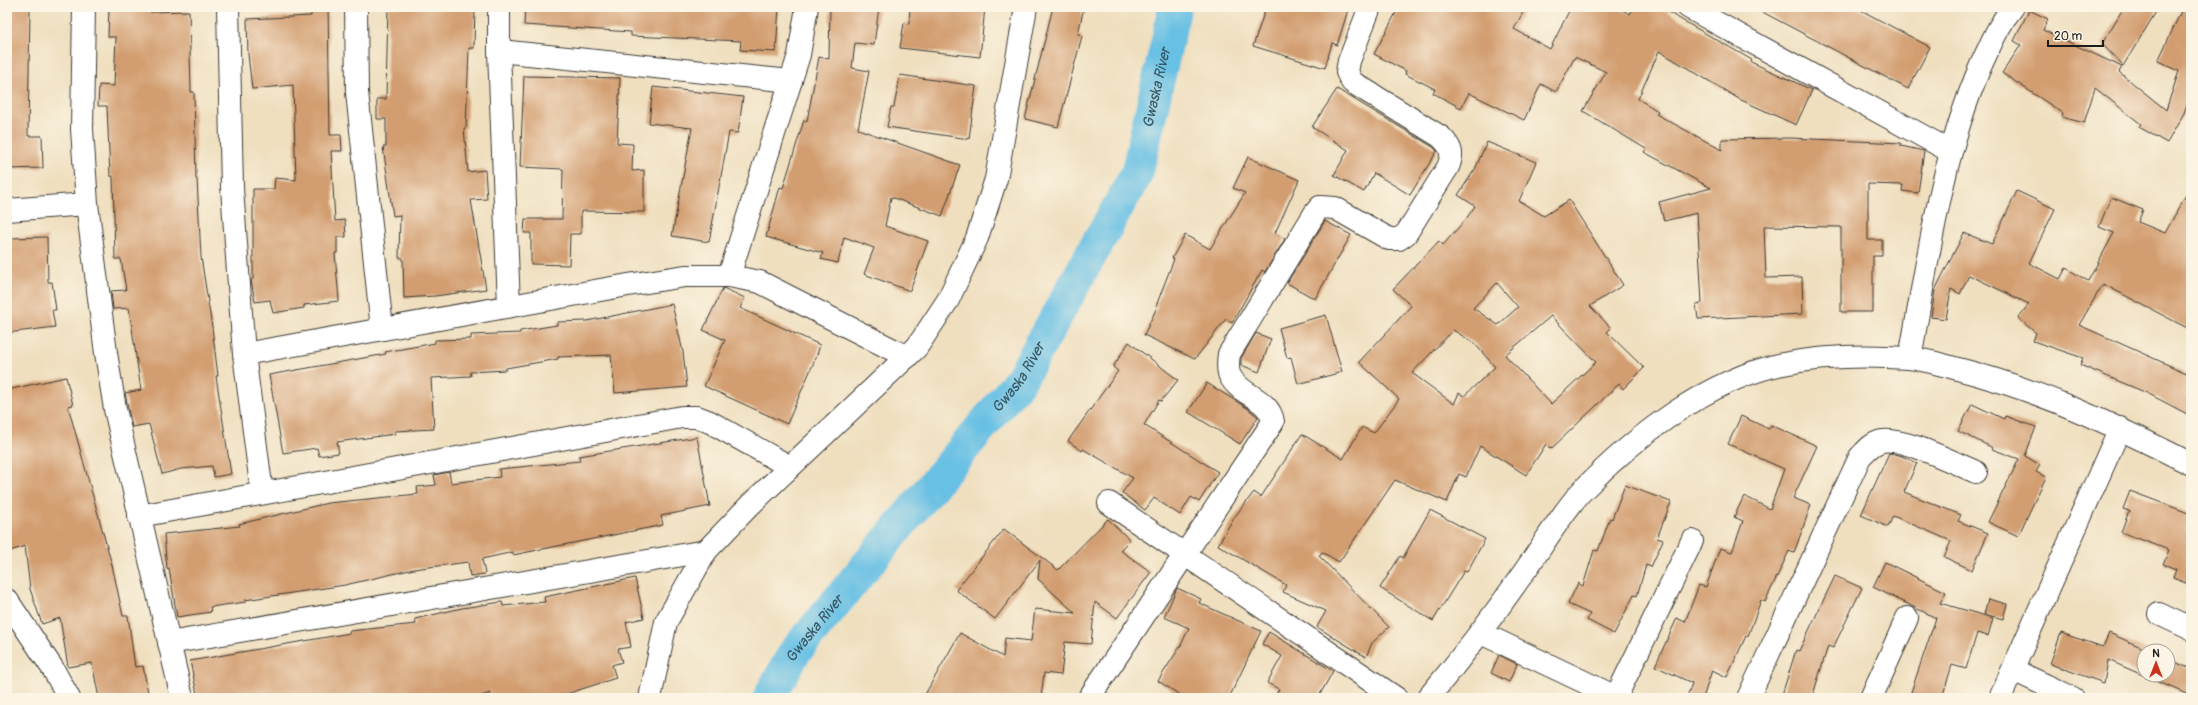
<svg xmlns="http://www.w3.org/2000/svg" width="2198" height="705" font-family="Pangolin,sans-serif">
<style>
.lines{fill:none;stroke-linecap:round;stroke-linejoin:round}
.river{stroke:#67c0e4;stroke-width:33}
.building{fill:#d29d6f;fill-rule:evenodd}
.minor-casing{stroke:#3c3934;stroke-width:24}
.minor{stroke:#fff;stroke-width:22}
.labels{text-anchor:middle;dominant-baseline:central;stroke-width:3;stroke-linejoin:round;paint-order:stroke}
.water-label{font-size:15px;font-style:italic;fill:#365562;stroke:#fcf5e5}
</style>
<rect width="100%" height="100%" fill="#fcf5e5"/>
<filter id="ink" filterUnits="userSpaceOnUse"><feTurbulence type="fractalNoise" baseFrequency=".025" numOctaves="2"/><feDisplacementMap in="SourceGraphic" scale="8" xChannelSelector="R" yChannelSelector="G"/><feConvolveMatrix kernelMatrix="1 2 1 2 8 2 1 2 1" color-interpolation-filters="sRGB"/></filter>
<filter id="wash" filterUnits="userSpaceOnUse"><feTurbulence type="fractalNoise" baseFrequency=".012" numOctaves="4" result="noise"/><feDisplacementMap in="SourceGraphic" scale="16" xChannelSelector="R" yChannelSelector="G"/><feGaussianBlur stdDeviation="0.9" result="paint"/><feColorMatrix in="noise" values="0 0 0 0 0 0 0 0 0 0 0 0 0 0 0 0 0 1.4 0 .05"/><feComposite in="paint" operator="in"/></filter>
<g filter="url(#wash)">
<rect width="100%" height="100%" fill="#efdfbf"/>
<g class="lines">
<path class="river" id="s1" d="M 769,698 L 794,653 L 1021,379 L 1137,173 L 1175,7"/>
</g>
<g id="blocks">
<g class="building">
<polygon points="7,7 30,7 28,136 42,136 43,168 9,169"/>
<polygon points="109,7 150,7 150,12 189,11 191,92 194,92 196,179 197,179 201,257 212,327 218,376 216,376 231,474 214,477 212,466 181,469 162,474 149,424 132,427 125,393 141,390 129,308 113,309 111,291 126,290 121,259 115,259 113,176 110,176 107,106 98,106 99,85 114,86 116,37 108,37"/>
<polygon points="311,7 328,7 330,135 341,135 342,151 331,151 335,221 345,220 346,237 337,237 337,253 335,253 339,301 304,305 304,308 273,313 270,300 255,302 251,280 253,279 253,189 274,189 275,178 296,180 293,85 252,89 248,54 247,19 311,16"/>
<polygon points="388,7 475,7 474,48 469,48 466,128 464,128 468,172 485,170 487,199 471,200 486,289 435,296 404,298 403,258 399,258 400,215 393,216 383,147 386,147 386,119 377,119 377,99 386,99"/>
<polygon points="525,7 779,7 776,52 740,50 741,41 631,36 631,32 524,25"/>
<polygon points="830,7 879,7 874,45 855,43 852,68 869,71 858,129 960,165 942,216 891,197 885,226 928,241 910,291 864,274 874,248 847,238 844,237 838,263 821,259 823,253 766,237 780,187 783,188 804,120 807,121 819,57 829,59"/>
<polygon points="910,7 985,7 980,57 900,48 904,23 909,24"/>
<polygon points="1053,7 1084,7 1078,34 1082,36 1058,127 1025,119"/>
<polygon points="1266,7 1349,7 1337,45 1332,43 1325,68 1253,46"/>
<polygon points="1399,7 1526,7 1514,29 1550,49 1571,7 1616,7 1630,14 1634,7 1659,7 1752,60 1751,62 1812,90 1796,125 1739,99 1659,51 1638,99 1658,111 1656,114 1722,150 1722,139 1790,138 1901,143 1901,146 1924,151 1918,193 1902,191 1903,185 1868,184 1868,240 1882,240 1882,256 1873,256 1873,312 1841,312 1841,227 1764,226 1766,278 1802,277 1803,314 1698,319 1696,304 1702,303 1697,213 1664,221 1659,202 1711,188 1644,152 1646,149 1583,111 1606,72 1575,57 1556,92 1541,84 1524,120 1469,93 1461,108 1433,93 1435,89 1405,74 1406,71 1374,54"/>
<polygon points="1753,7 1855,7 1930,47 1908,89"/>
<polygon points="2124,7 2159,7 2123,66 2102,44"/>
<polygon points="2183,7 2191,7 2191,92 2184,113 2167,143 2139,127 2141,124 2095,88 2084,123 2062,117 2063,113 2002,73 2021,45 2014,41 2029,10 2048,19 2043,30 2122,67 2119,72 2166,110 2179,71 2158,61"/>
<polygon points="900,75 976,86 969,139 887,127 891,107 894,107"/>
<polygon points="524,76 620,78 617,143 633,144 632,171 644,170 644,212 581,211 581,234 570,234 569,265 531,264 531,233 524,233 525,219 562,219 563,169 520,167"/>
<polygon points="653,87 743,97 738,133 729,132 709,242 672,236 692,128 649,123"/>
<polygon points="1337,89 1433,147 1437,151 1410,195 1374,173 1364,192 1334,175 1348,150 1312,127"/>
<path d="M 1487,142 L 1536,162 L 1519,201 L 1544,216 L 1569,200 L 1623,285 L 1590,306 L 1611,328 L 1607,332 L 1644,368 L 1623,389 L 1619,384 L 1551,449 L 1546,444 L 1526,475 L 1480,446 L 1466,477 L 1459,474 L 1447,502 L 1395,480 L 1339,562 L 1322,552 L 1319,556 L 1389,627 L 1372,643 L 1366,657 L 1317,627 L 1326,611 L 1283,592 L 1286,585 L 1218,545 L 1233,519 L 1254,492 L 1261,497 L 1302,434 L 1343,459 L 1362,427 L 1374,433 L 1399,399 L 1359,362 L 1411,306 L 1393,289 L 1439,241 L 1443,245 L 1466,219 L 1475,206 L 1458,195 L 1475,169 ZM 1497,283 L 1518,307 L 1498,325 L 1473,308 ZM 1551,316 L 1596,362 L 1551,404 L 1505,355 ZM 1453,330 L 1474,343 L 1495,367 L 1464,396 L 1459,393 L 1454,404 L 1412,373 Z"/>
<polygon points="1248,157 1299,180 1275,233 1285,239 1265,272 1262,270 1232,323 1226,319 1195,359 1144,335 1157,307 1156,306 1174,259 1172,258 1185,235 1210,249 1245,193 1233,188"/>
<polygon points="2191,186 2191,330 2103,284 2079,325 2191,375 2191,416 2147,393 2080,365 2083,358 2033,341 2036,333 2018,318 2029,304 1969,275 1960,294 1951,289 1946,319 1931,317 1935,290 1964,233 1992,244 2017,191 2055,209 2029,263 2060,279 2066,268 2088,281 2114,233 2099,227 2111,197 2143,210 2138,222 2165,233"/>
<polygon points="1325,221 1351,235 1315,299 1287,283"/>
<polygon points="47,237 48,282 52,282 56,310 52,310 55,327 7,333 7,241 12,240 12,238"/>
<polygon points="723,288 745,298 740,308 820,345 817,355 787,424 704,386 725,340 703,330"/>
<polygon points="672,304 683,352 687,387 615,393 611,355 558,357 558,359 506,368 506,370 470,372 471,376 431,378 434,429 395,431 395,434 337,442 339,453 319,456 317,448 283,453 269,375 386,354 385,352 435,343 435,340 471,339 471,335 520,333 520,331 557,325 557,322 587,321"/>
<polygon points="1326,315 1342,372 1298,384 1291,357 1287,358 1279,328"/>
<polygon points="1256,333 1271,339 1259,372 1241,365 1241,358"/>
<polygon points="1129,342 1178,380 1161,401 1159,400 1144,425 1218,472 1199,502 1191,497 1180,515 1154,498 1145,510 1122,493 1133,478 1083,449 1082,451 1068,441 1118,371 1113,367"/>
<polygon points="66,377 73,405 68,406 112,565 123,616 128,616 135,667 143,666 149,698 99,698 92,663 68,667 60,618 42,624 30,589 25,546 7,552 7,390"/>
<polygon points="1207,383 1247,408 1258,417 1240,444 1188,412"/>
<polygon points="1972,404 2004,419 2005,416 2036,427 2025,456 2040,465 2036,472 2046,477 2018,536 1988,522 2019,459 1992,449 1993,448 1958,431"/>
<polygon points="1741,416 1769,429 1771,425 1817,446 1793,498 1811,505 1794,553 1789,551 1765,602 1761,600 1748,636 1746,636 1727,677 1712,670 1703,698 1687,698 1692,683 1655,666 1677,618 1685,622 1699,585 1706,587 1720,548 1732,552 1743,521 1734,517 1744,496 1770,509 1784,469 1728,444"/>
<polygon points="697,437 710,506 661,516 663,525 513,555 513,552 482,559 485,574 470,576 468,562 414,569 345,585 245,600 246,602 210,607 211,612 177,617 169,568 167,569 164,534 240,526 239,524 328,503 418,494 417,487 436,485 434,475 449,472 451,483 500,477 499,469 580,461 579,456"/>
<polygon points="1889,453 1902,456 1917,463 1904,492 1961,515 1958,521 1988,533 1972,570 1944,557 1951,541 1893,516 1888,527 1861,515"/>
<polygon points="1625,485 1671,502 1657,538 1663,540 1651,567 1646,565 1637,596 1634,595 1614,634 1587,620 1590,614 1568,604 1578,583 1583,586 1594,550 1598,551 1610,518 1612,519"/>
<polygon points="2130,491 2191,514 2191,585 2173,578 2176,569 2163,564 2169,550 2121,532 2129,511 2123,509"/>
<polygon points="1430,510 1485,539 1467,572 1464,571 1433,621 1380,588 1400,556 1403,558"/>
<polygon points="1108,519 1130,540 1120,550 1151,572 1117,618 1095,602 1091,644 1065,642 1061,675 1044,673 1041,698 923,698 960,633 1003,657 1005,638 1031,641 1035,609 1075,613 1038,579 1040,560 995,619 956,590 1004,529 1058,570"/>
<polygon points="1885,562 1946,592 1940,603 1993,618 1988,636 1977,633 1966,669 1952,665 1942,698 1909,698 1936,618 1873,587"/>
<polygon points="1835,576 1862,588 1833,648 1828,646 1812,698 1781,698 1796,650 1799,651"/>
<polygon points="635,578 644,618 626,622 631,647 618,649 622,662 612,665 616,678 554,698 492,698 490,693 476,698 198,698 190,661 350,633 349,631 416,624 415,619 462,608 502,602 503,606 545,602 544,597"/>
<polygon points="1177,588 1201,599 1199,603 1261,631 1229,698 1185,698 1158,681 1181,645 1189,628 1164,617"/>
<polygon points="1988,599 2007,604 2003,619 1984,614"/>
<polygon points="1269,632 1333,671 1318,698 1274,698 1279,689 1267,683 1282,656 1262,644"/>
<polygon points="2061,633 2103,647 2109,633 2150,651 2144,651 2144,675 2168,675 2168,659 2191,669 2191,696 2108,660 2104,683 2050,664"/>
<polygon points="1499,655 1517,664 1509,682 1491,673"/>
</g>
</g>
</g>
<g filter="url(#ink)">
<use href="#blocks" fill-opacity="0" stroke="#3c3934" stroke-width="1"/>
<g class="lines">
<defs>
<g id="minor">
<polyline points="84,7 82,129 87,204 106,353 115,409 182,698"/>
<polyline points="228,7 232,188 244,354 262,493"/>
<polyline points="356,7 357,92 382,329"/>
<polyline points="499,7 499,51 509,306"/>
<polyline points="1688,7 1950,151"/>
<polyline points="499,51 791,81"/>
<polyline points="7,210 87,204"/>
<polyline points="729,276 799,55 807,7"/>
<polyline points="244,354 628,285 685,276 729,276 760,282 907,357"/>
<path d="M 1910,358 C 1928,259 1941,158 1981,65 C 1991,44 1998,25 2013,7"/>
<polyline points="1109,503 1396,698"/>
<polyline points="139,516 682,417 697,417 710,422 790,467"/>
<polyline points="7,600 53,669 69,698"/>
<polyline points="2159,614 2191,629"/>
<polyline points="1481,633 1618,698"/>
<polyline points="169,643 706,551"/>
<polyline points="2013,670 2073,698"/>
<polyline points="1616,697 1692,541"/>
<polyline points="650,698 666,622 706,551 750,505 917,347 948,300 977,238 996,179 1026,7"/>
<path d="M 1089,698 L 1273,422 C 1270,398 1240,396 1230,376 C 1227,370 1228,361 1229,354 L 1315,213 L 1320,207 L 1335,208 L 1389,239 L 1399,239 L 1406,234 L 1448,167 C 1454,153 1451,147 1441,137 L 1352,82 L 1347,72 L 1349,61 L 1370,7"/>
<path d="M 1428,698 C 1462,657 1494,615 1524,572 C 1542,547 1561,514 1581,492 C 1633,438 1708,379 1783,364 C 1823,356 1867,355 1908,358 C 1925,359 1942,365 1958,369 C 2040,390 2116,426 2191,464"/>
<path d="M 1748,698 L 1860,457 C 1867,450 1872,443 1882,441 C 1903,437 1954,463 1976,472"/>
<polyline points="1871,698 1907,618"/>
<polyline points="2000,698 2120,428"/>
</g>
</defs>
<use href="#minor" class="minor-casing"/>
<use href="#minor" class="minor"/>
</g>
</g>
<g class="labels">
<g class="water-label">
<text stroke="none"><textPath href="#s1" startOffset="731">Gwaska River</textPath></text>
<text stroke="none"><textPath href="#s1" startOffset="407">Gwaska River</textPath></text>
<text stroke="none"><textPath href="#s1" startOffset="83">Gwaska River</textPath></text>
</g>
</g>
<rect width="2198" height="705" fill="none" stroke="#fcf5e5" stroke-width="24"/>
<g transform="translate(2156 663)"><circle r="19" fill="#fcf5e5" stroke="#a29e95"/>
<path d="M0-3L7 15L0 10L-7 15Z" fill="#c8321e"/>
<text y="-6" font-size="11" font-weight="bold" text-anchor="middle" fill="#1c1c1c">N</text>
</g>
<path d="M2048 40v6h55v-6" fill="none" stroke="#1c1c1c" stroke-width="2"/>
<text x="2054" y="40" font-size="12" fill="#1c1c1c" stroke="#fcf5e5" stroke-width="3" paint-order="stroke">20 m</text>
</svg>
